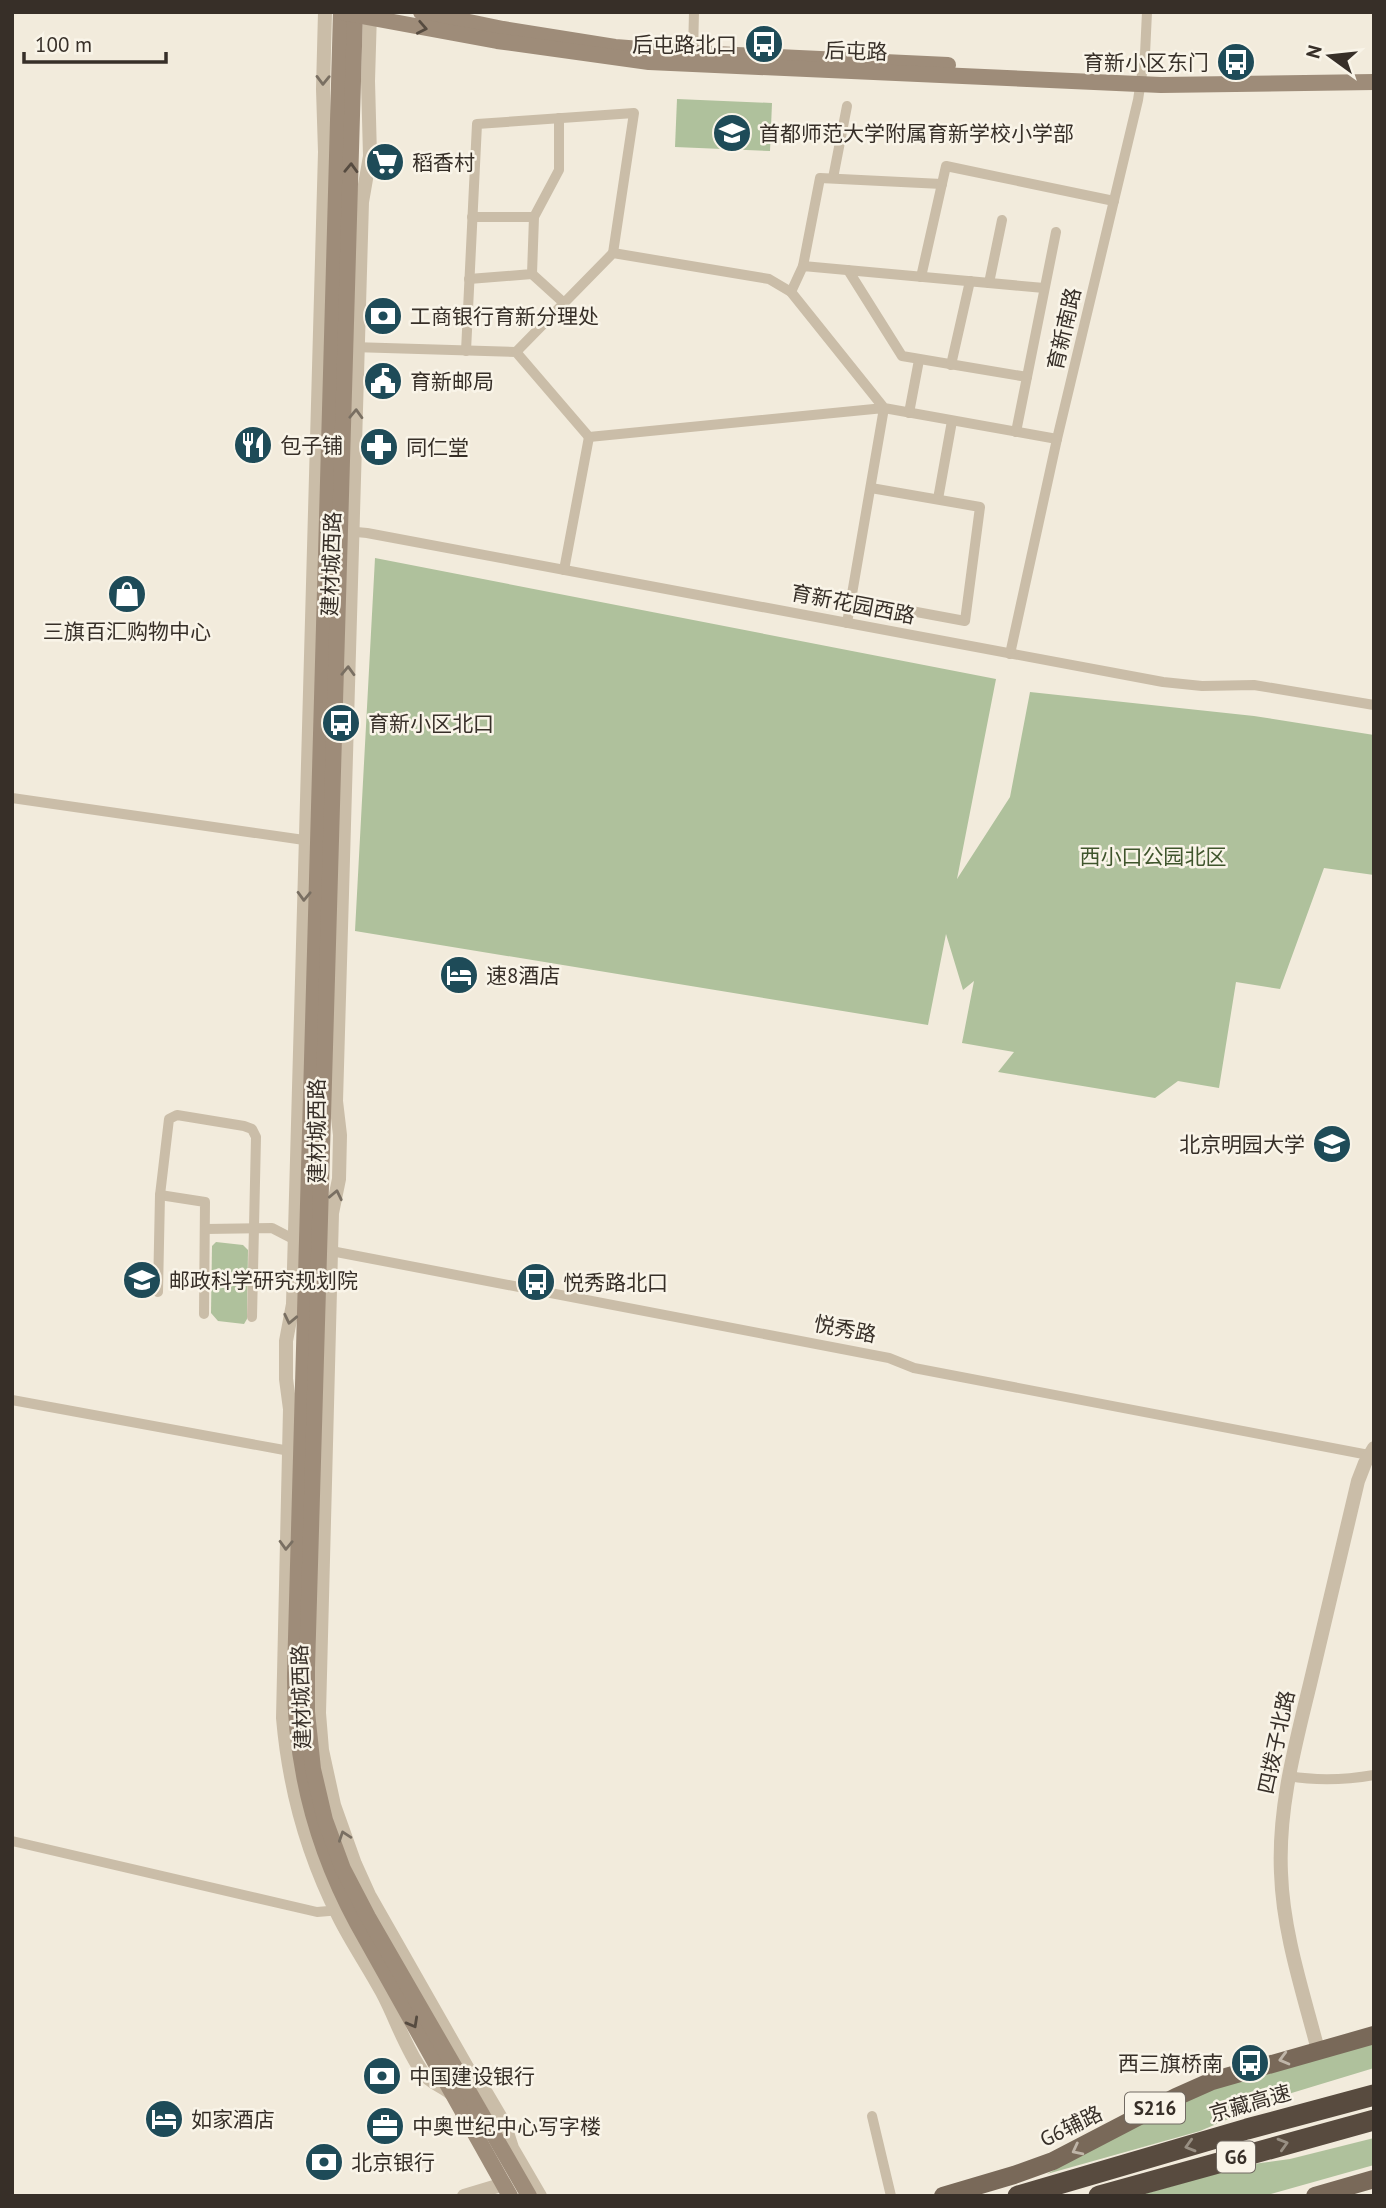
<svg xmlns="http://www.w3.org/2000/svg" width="1386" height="2208" font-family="'PT Sans','Noto Sans SC',sans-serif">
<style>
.green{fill:#afc19c}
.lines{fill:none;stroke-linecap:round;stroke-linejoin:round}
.minor{stroke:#cabda8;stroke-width:10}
.tertiary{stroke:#cabda8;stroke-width:14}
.secondary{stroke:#9e8c79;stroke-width:16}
.primary{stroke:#796959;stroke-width:18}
.motorway{stroke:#584b3f;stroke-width:21}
.oneway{stroke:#564b40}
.oneway2{stroke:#796f62}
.oneway3{stroke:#bfb5a8}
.oneway4{stroke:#988f83}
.labels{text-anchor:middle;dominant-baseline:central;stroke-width:5;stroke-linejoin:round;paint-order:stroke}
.shield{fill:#f9f4e8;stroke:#716a62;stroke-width:2}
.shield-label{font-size:19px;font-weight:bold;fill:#372f28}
.poi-label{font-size:21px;fill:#372f28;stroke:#f9f4e8;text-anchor:start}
.street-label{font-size:21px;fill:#372f28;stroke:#f9f4e8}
.park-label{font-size:21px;fill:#3f552c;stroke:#f9f4e8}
</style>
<rect width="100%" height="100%" fill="#f2ebdc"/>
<g class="green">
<polygon points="677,99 772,103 770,151 675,147"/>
<polygon points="375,558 996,679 957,879 1010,797 1030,692 1254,716 1374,735 1374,875 1324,868 1280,989 1236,982 1219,1088 1178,1081 1155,1098 998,1072 1014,1052 962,1043 974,981 963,990 946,934 928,1025 355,931"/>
<polygon points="216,1242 243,1245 248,1250 247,1319 244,1324 218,1321 211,1313 212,1246"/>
<polygon points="1374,2040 1374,2068 1285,2095 1200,2131 1047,2174 1178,2101 1201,2091"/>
<polygon points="1374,2138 1374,2165 1264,2196 1137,2196 1246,2165 1290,2159"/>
</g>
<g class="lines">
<g class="minor">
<polyline points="693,53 694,12"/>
<polyline points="833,178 847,106"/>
<polyline points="534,217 559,170 559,118"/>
<polyline points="803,266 820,178 942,184"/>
<polyline points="848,270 902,356 1027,377"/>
<polyline points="532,274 564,303"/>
<polyline points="921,277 946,166 1114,201"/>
<polyline points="469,279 532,274 534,217 472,217"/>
<polyline points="989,283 1002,220"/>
<polyline points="791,292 803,266 1044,288"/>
<polyline points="352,347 516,352 589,437 884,408 847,623"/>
<polyline points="466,351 477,124 634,113 613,253"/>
<polyline points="516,352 613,253 769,279 791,292 884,408 1057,439"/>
<polyline points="951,365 970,281"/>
<polyline points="909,413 919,360"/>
<polyline points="1016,432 1056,232"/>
<polyline points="938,499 952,421"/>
<polyline points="346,531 367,533 1163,682 1202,686 1254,685 1374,705"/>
<polyline points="564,570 589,437"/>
<polyline points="852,600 965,621 980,507 871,488"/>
<polyline points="1010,654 1057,439 1138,100 1145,54 1147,12"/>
<polyline points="12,798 311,841"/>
<polyline points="160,1195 205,1202 204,1314"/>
<polyline points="206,1229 272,1228 301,1243"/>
<polyline points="326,1250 889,1358 914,1368 1374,1456"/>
<polyline points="158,1292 160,1195 169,1119 177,1115 244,1126 252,1129 256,1137 252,1317"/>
<polyline points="12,1400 295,1452"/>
<path d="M 1289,1776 C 1317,1781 1345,1780 1374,1775"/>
<polyline points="12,1841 317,1912 341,1910"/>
<polyline points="872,2116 891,2196"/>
</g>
<g class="tertiary">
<path d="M 325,12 L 323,89 L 325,152 L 293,1304 L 286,1341 L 286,1379 L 290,1409 L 283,1718 C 289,1788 307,1854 339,1917 C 352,1943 368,1966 382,1992 C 396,2018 405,2048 423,2073 C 430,2083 444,2086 453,2095"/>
<polyline points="370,12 368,81 370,156 362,202 336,1101 340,1135 339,1179 332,1213 319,1713 322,1750 334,1805 355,1864 369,1895 468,2069 478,2079 504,2123 512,2148 540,2196"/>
<path d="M 1318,2050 C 1303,1992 1283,1933 1281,1873 C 1278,1808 1295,1746 1310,1684 C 1326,1616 1342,1549 1358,1481 L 1365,1463 L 1374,1448"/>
<polyline points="464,2196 504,2184"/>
</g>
<g class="secondary">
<path d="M 341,12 L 295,1674 C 294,1763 315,1845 357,1923 L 510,2196"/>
<polyline points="355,12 307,1668 307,1712 313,1769 325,1820 343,1869 368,1917 529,2196"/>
<polyline points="421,12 503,29 615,47 693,53 948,65"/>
<polyline points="345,13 497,41 649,62 1161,85 1374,82"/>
</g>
<g class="primary">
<polyline points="943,2196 1014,2175 1053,2161 1176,2097 1212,2081 1374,2035"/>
<polyline points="1315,2196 1374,2179"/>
</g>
<g class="motorway">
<polyline points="1018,2196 1247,2129 1374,2095"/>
<polyline points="1099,2196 1374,2120"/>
</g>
</g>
<defs><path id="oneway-chevron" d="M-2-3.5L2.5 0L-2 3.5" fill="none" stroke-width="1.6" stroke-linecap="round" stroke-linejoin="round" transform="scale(1.75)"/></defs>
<g class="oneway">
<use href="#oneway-chevron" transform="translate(422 28) rotate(11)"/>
<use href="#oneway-chevron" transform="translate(351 168) rotate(-88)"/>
<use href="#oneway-chevron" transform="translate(413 2023) rotate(61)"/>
</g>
<g class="oneway2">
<use href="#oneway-chevron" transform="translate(323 80) rotate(91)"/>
<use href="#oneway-chevron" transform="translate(356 414) rotate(-88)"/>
<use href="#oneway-chevron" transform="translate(348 671) rotate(-88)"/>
<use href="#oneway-chevron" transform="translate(304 896) rotate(92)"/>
<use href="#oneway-chevron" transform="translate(336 1195) rotate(-78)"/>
<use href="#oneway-chevron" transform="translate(290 1319) rotate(102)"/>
<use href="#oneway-chevron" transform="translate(286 1545) rotate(92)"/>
<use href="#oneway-chevron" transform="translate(344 1836) rotate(-109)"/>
</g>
<g class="oneway3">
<use href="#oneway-chevron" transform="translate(1284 2059) rotate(165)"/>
<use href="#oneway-chevron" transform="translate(1077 2150) rotate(153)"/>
</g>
<g class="oneway4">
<use href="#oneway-chevron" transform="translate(1283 2144) rotate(-16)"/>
<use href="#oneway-chevron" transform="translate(1190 2146) rotate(164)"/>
</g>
<defs>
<symbol id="bus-disc" viewBox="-11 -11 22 22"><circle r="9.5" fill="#1e4b58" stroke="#f9f4e8"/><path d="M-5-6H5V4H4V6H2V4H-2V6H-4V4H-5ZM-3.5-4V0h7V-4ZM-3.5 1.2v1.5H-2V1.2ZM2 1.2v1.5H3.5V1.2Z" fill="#fff"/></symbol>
<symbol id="school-disc" viewBox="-11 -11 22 22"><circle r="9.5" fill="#1e4b58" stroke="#f9f4e8"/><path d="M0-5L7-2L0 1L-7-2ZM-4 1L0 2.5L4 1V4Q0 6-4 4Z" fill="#fff"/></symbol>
<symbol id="supermarket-disc" viewBox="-11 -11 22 22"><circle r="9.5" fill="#1e4b58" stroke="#f9f4e8"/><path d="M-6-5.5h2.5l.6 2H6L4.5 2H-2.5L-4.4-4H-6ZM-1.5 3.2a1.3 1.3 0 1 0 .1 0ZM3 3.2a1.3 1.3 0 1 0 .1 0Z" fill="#fff"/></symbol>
<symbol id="bank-disc" viewBox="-11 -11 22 22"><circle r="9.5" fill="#1e4b58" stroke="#f9f4e8"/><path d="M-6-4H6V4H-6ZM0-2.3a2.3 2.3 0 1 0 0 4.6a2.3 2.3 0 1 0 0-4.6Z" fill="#fff"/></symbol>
<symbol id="civic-disc" viewBox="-11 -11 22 22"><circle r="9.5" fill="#1e4b58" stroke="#f9f4e8"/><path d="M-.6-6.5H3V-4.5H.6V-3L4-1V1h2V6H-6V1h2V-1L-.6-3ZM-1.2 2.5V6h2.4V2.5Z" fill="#fff"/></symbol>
<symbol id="restaurant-disc" viewBox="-11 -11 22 22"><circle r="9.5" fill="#1e4b58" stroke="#f9f4e8"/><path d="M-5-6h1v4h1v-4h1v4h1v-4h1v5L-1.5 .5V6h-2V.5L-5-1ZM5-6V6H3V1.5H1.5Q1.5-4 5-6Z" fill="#fff"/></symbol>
<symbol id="pharmacy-disc" viewBox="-11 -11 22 22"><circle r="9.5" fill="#1e4b58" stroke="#f9f4e8"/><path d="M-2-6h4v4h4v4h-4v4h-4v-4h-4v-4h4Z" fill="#fff"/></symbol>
<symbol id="shop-disc" viewBox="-11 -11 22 22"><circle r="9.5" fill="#1e4b58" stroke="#f9f4e8"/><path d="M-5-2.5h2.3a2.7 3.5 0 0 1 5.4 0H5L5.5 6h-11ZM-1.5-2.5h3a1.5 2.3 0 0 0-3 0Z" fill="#fff"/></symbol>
<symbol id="hotel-disc" viewBox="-11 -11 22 22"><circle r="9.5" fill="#1e4b58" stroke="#f9f4e8"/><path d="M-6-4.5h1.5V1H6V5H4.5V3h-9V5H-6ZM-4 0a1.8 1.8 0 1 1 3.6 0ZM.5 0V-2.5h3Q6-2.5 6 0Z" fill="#fff"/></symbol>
<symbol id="university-disc" viewBox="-11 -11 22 22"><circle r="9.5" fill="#1e4b58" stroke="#f9f4e8"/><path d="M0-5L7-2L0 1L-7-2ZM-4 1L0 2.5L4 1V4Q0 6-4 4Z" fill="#fff"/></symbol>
<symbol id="office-disc" viewBox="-11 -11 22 22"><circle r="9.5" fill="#1e4b58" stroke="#f9f4e8"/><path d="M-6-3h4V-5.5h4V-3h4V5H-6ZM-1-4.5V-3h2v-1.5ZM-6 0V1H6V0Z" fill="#fff"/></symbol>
</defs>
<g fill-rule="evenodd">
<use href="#bus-disc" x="742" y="22" width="44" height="44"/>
<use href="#bus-disc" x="1214" y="40" width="44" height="44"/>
<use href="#school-disc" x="710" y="111" width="44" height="44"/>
<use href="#supermarket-disc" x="363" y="140" width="44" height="44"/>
<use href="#bank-disc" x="361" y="294" width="44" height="44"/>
<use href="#civic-disc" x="361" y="359" width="44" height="44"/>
<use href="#restaurant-disc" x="231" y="423" width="44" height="44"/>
<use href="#pharmacy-disc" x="357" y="425" width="44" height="44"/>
<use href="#shop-disc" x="105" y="572" width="44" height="44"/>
<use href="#bus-disc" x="319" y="701" width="44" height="44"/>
<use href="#hotel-disc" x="437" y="953" width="44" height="44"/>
<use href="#university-disc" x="1310" y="1122" width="44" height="44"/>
<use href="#university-disc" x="120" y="1258" width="44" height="44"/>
<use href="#bus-disc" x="514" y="1260" width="44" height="44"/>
<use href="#bus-disc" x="1228" y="2041" width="44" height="44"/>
<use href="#bank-disc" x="360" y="2054" width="44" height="44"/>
<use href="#hotel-disc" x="142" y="2097" width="44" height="44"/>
<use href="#office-disc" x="363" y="2104" width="44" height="44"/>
<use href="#bank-disc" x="302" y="2140" width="44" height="44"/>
</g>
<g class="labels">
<g class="shield">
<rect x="1125" y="2092.5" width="60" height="31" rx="5"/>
<rect x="1217" y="2141.5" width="38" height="31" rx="5"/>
</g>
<g class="shield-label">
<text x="1155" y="2108">S216</text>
<text x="1236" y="2157">G6</text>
</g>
<g class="poi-label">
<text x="737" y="44" text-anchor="end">后屯路北口</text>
<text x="1209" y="62" text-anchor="end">育新小区东门</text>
<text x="759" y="133">首都师范大学附属育新学校小学部</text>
<text x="412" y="162">稻香村</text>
<text x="410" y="316">工商银行育新分理处</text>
<text x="410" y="381">育新邮局</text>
<text x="280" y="445">包子铺</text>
<text x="406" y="447">同仁堂</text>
<text x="127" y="631" text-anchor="middle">三旗百汇购物中心</text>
<text x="368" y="723">育新小区北口</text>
<text x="486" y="975">速8酒店</text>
<text x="1305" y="1144" text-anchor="end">北京明园大学</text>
<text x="169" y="1280">邮政科学研究规划院</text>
<text x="563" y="1282">悦秀路北口</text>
<text x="1223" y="2063" text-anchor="end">西三旗桥南</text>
<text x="409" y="2076">中国建设银行</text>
<text x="191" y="2119">如家酒店</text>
<text x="412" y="2126">中奥世纪中心写字楼</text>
<text x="351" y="2162">北京银行</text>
</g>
<g class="street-label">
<text transform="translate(856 51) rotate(2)">后屯路</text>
<text transform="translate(1064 329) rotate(-77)">育新南路</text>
<text transform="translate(331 564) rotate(-88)">建材城西路</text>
<text transform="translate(853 604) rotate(11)">育新花园西路</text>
<text transform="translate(316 1131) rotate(-90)">建材城西路</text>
<text transform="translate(845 1329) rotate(11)">悦秀路</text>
<text transform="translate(301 1697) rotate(-92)">建材城西路</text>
<text transform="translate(1276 1742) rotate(-78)">四拨子北路</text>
<text transform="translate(1250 2103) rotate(-16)">京藏高速</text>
<text transform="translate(1071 2126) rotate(-26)">G6辅路</text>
</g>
<g class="park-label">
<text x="1153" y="856">西小口公园北区</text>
</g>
</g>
<rect width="1386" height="2208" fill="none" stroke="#372f28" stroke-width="28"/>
<g transform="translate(1330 56) rotate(285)" stroke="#f9f4e8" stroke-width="5" paint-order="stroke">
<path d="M0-5L12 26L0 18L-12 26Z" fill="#372f28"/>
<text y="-10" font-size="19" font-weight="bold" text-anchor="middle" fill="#372f28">N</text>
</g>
<path d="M24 52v10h142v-10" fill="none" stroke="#372f28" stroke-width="3.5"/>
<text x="35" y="52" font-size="21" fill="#372f28" stroke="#f9f4e8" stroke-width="5" paint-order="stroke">100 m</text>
</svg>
